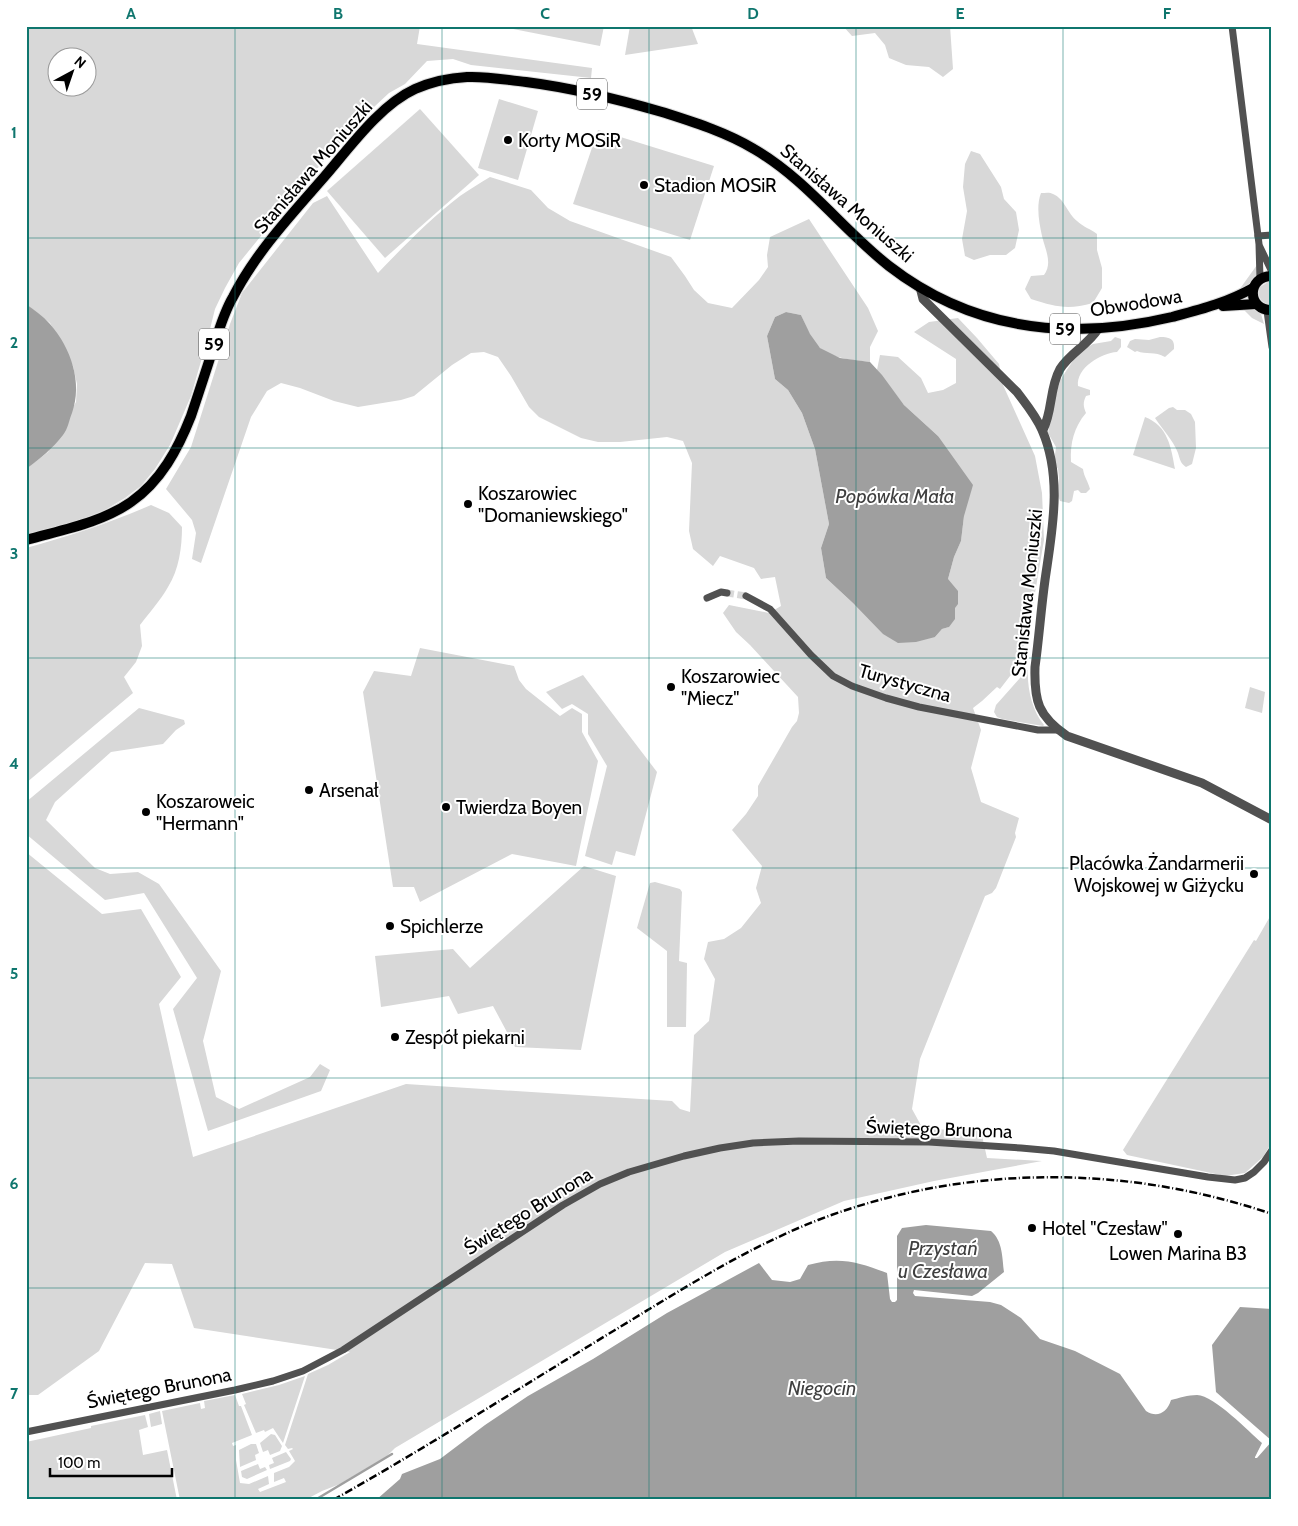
<svg xmlns="http://www.w3.org/2000/svg" width="1298" height="1526" font-family="Cabin,sans-serif">
<style>
.green{fill:#d8d8d8;fill-rule:evenodd}
.water{fill:#9f9f9f}
.lines{fill:none;stroke-linecap:round;stroke-linejoin:round}
.stream{stroke:#9f9f9f;stroke-width:2.5}
.minor-tunnel{stroke:#d9d9d9;stroke-width:7;stroke-dasharray:7 3.5;stroke-linecap:butt}
.primary-casing{stroke:#dbdbdb;stroke-width:12}
.minor{stroke:#515151;stroke-width:7}
.tertiary{stroke:#515151;stroke-width:9}
.primary{stroke:#000;stroke-width:10}
.rail{stroke:#000;stroke-width:2.5;stroke-dasharray:8 2.5 1 2.5;stroke-linecap:butt}
.grid{fill:none;stroke:#0f766e;stroke-width:1;stroke-opacity:0.55}
.poi-dot{fill:#000;stroke:#fff;stroke-width:2}
.labels{text-anchor:middle;dominant-baseline:central;stroke-width:4;stroke-linejoin:round;paint-order:stroke}
.shield{fill:#fff;stroke:#4c4c4c;stroke-width:1}
.shield-label{font-size:18px;font-weight:bold;fill:#000}
.poi-label{font-size:19px;fill:#000;stroke:#fff;text-anchor:start}
.street-label{font-size:19px;fill:#000;stroke:#fff}
.water-label{font-size:20px;font-style:italic;fill:#404040;stroke:#fff}
.neatline{fill:none;stroke:#0f766e;stroke-width:2}
.grid-label{font-size:16px;text-anchor:middle;font-weight:bold;fill:#0f766e}
</style>
<rect width="100%" height="100%" fill="#fff"/>
<g class="green">
<path d="M 26,26 L 420,26 L 417,44 L 592,68 L 591,78 L 471,65 L 453,59 L 427,61 L 405,84 L 389,93 L 361,119 L 295,194 L 239,263 L 225,288 L 215,309 L 208,337 L 191,396 L 170,445 L 155,469 L 141,486 L 125,498 L 105,510 L 80,520 L 26,536 L 26,469 L 48,452 L 76,402 L 77,384 L 73,366 L 50,323 L 26,304 ZM 58,58 L 88,58 L 88,88 L 58,88 Z"/>
<polygon points="498,26 604,26 600,46"/>
<polygon points="630,26 691,26 698,44 625,55"/>
<polygon points="843,26 950,26 953,69 943,77 929,67 906,65 889,58 885,45 875,33 852,36"/>
<polygon points="499,99 538,111 518,180 478,168"/>
<polygon points="420,109 479,175 385,258 327,191"/>
<polygon points="598,130 714,166 690,240 573,204"/>
<polygon points="971,151 980,154 1001,187 1004,199 1016,212 1019,230 1015,248 1006,255 990,255 974,260 965,256 962,239 967,211 963,187 965,164"/>
<path d="M 490,177 L 531,190 L 548,208 L 570,221 L 671,257 L 685,276 L 694,290 L 708,303 L 732,308 L 759,280 L 768,267 L 767,255 L 770,237 L 809,219 L 868,308 L 878,331 L 870,347 L 870,362 C 854,360 834,359 821,349 C 811,341 806,326 801,315 L 786,312 L 775,317 L 767,336 L 775,379 L 788,390 L 802,413 L 815,449 L 829,524 L 821,548 L 826,578 L 854,604 L 935,637 L 942,629 L 949,627 L 948,579 L 954,557 L 961,541 L 964,516 L 938,436 L 904,405 L 877,370 L 880,355 L 898,357 L 921,378 L 928,393 L 943,390 L 956,383 L 956,359 L 914,332 L 929,322 L 958,318 L 977,338 L 999,364 L 1003,385 L 1035,456 L 1042,493 L 1044,540 L 1027,640 L 1017,658 L 1021,662 L 1000,689 L 997,687 L 982,701 L 973,708 L 981,730 L 971,768 L 981,802 L 1019,818 L 1015,833 L 1016,837 L 996,888 L 992,893 L 985,896 L 920,1059 L 912,1109 L 923,1129 L 961,1130 L 963,1129 L 979,1128 L 981,1131 L 987,1158 L 1042,1161 L 934,1181 L 844,1201 L 725,1252 L 395,1448 L 387,1456 L 340,1484 L 322,1491 L 305,1500 L 180,1500 L 162,1411 L 200,1403 L 201,1409 L 205,1408 L 204,1401 L 235,1395 L 239,1406 L 241,1406 L 252,1435 L 232,1443 L 233,1446 L 236,1445 L 236,1460 L 240,1483 L 249,1484 L 268,1476 L 269,1484 L 258,1489 L 260,1492 L 286,1482 L 284,1478 L 274,1482 L 274,1473 L 289,1467 L 295,1461 L 289,1451 L 293,1449 L 292,1448 L 288,1449 L 285,1445 L 308,1374 L 328,1365 L 350,1352 L 194,1328 L 172,1264 L 145,1263 L 99,1351 L 38,1395 L 26,1395 L 26,852 L 102,914 L 141,909 L 181,977 L 159,1004 L 193,1157 L 406,1084 L 672,1101 L 680,1109 L 690,1112 L 694,1035 L 709,1021 L 715,979 L 704,959 L 708,942 L 724,939 L 741,928 L 761,903 L 756,888 L 762,866 L 732,830 L 746,814 L 758,796 L 758,786 L 792,727 L 797,721 L 799,713 L 798,697 L 750,645 L 736,632 L 723,613 L 729,605 L 769,613 L 781,606 L 775,577 L 761,579 L 754,568 L 720,556 L 713,566 L 693,549 L 689,531 L 692,463 L 683,441 L 667,437 L 620,442 L 598,442 L 581,438 L 539,417 L 529,407 L 511,376 L 498,357 L 484,352 L 471,353 L 452,365 L 414,396 L 401,400 L 358,407 L 334,401 L 300,388 L 281,383 L 267,391 L 251,417 L 201,563 L 192,559 L 196,533 L 192,520 L 166,489 L 191,447 L 230,324 L 242,293 L 313,203 L 327,196 L 378,273 C 403,247 431,218 460,196 C 470,189 480,183 490,177 Z"/>
<path d="M 1041,193 C 1045,193 1050,192 1053,194 C 1064,198 1068,214 1077,221 C 1083,227 1091,229 1097,234 L 1097,250 L 1102,268 L 1102,288 L 1093,303 C 1068,310 1056,307 1031,299 L 1025,289 L 1031,276 L 1044,275 C 1053,263 1045,249 1042,236 C 1039,222 1036,206 1041,193 Z"/>
<polygon points="1257,265 1257,276 1248,290 1239,290"/>
<polygon points="1268,282 1272,282 1272,304 1266,304 1261,300 1258,294 1260,287"/>
<polygon points="1243,309 1255,309 1261,314 1264,324 1252,318"/>
<path d="M 1115,337 L 1121,339 L 1121,347 L 1117,352 C 1101,353 1076,368 1078,386 L 1090,390 L 1090,395 L 1086,396 C 1083,402 1083,406 1086,413 C 1074,427 1070,443 1071,462 L 1083,469 C 1084,477 1088,481 1090,489 L 1086,493 L 1081,493 L 1078,490 L 1074,491 L 1072,501 L 1069,503 L 1060,501 L 1058,496 L 1059,479 L 1058,469 L 1054,462 L 1056,447 L 1048,433 L 1053,405 L 1060,381 L 1066,371 L 1079,352 L 1093,344 L 1111,341 Z"/>
<path d="M 1160,337 C 1170,337 1175,339 1174,349 L 1165,357 C 1155,351 1146,355 1137,351 L 1135,352 L 1127,347 L 1130,341 L 1135,339 L 1149,340 Z"/>
<path d="M 1173,407 L 1177,410 L 1185,410 L 1191,414 L 1195,422 L 1196,448 L 1192,464 L 1186,467 C 1180,463 1180,459 1178,453 C 1173,440 1163,430 1155,418 L 1169,408 Z"/>
<path d="M 1145,417 C 1168,426 1171,447 1175,469 L 1133,455 Z"/>
<path d="M 151,505 L 169,513 L 182,527 C 182,547 179,570 168,587 C 160,601 149,613 140,625 L 142,646 L 136,662 L 124,677 L 133,693 L 26,783 L 26,548 C 69,536 110,523 151,505 Z"/>
<polygon points="420,648 514,666 519,680 526,689 560,716 572,708 582,714 582,732 598,761 576,866 512,854 420,902 414,887 393,887 363,692 374,671 411,676"/>
<path d="M 1027,670 L 1028,670 C 1027,688 1032,711 1044,725 L 1043,726 L 1002,719 L 997,717 L 994,712 L 996,705 Z"/>
<polygon points="583,675 657,772 635,856 616,851 612,865 585,856 607,766 588,734 588,714 572,704 562,709 546,692"/>
<polygon points="1250,687 1265,692 1262,713 1245,708"/>
<polygon points="139,708 184,720 185,724 176,730 163,744 111,752 55,802 46,820 95,868 110,874 138,872 159,884 221,971 203,1041 216,1097 239,1109 310,1077 320,1064 330,1070 321,1091 208,1131 173,1009 197,978 144,893 105,900 26,834 26,802"/>
<polygon points="584,866 616,876 581,1050 515,1047 493,1006 458,1014 449,996 381,1007 375,956 453,949 470,968"/>
<polygon points="655,882 680,889 682,892 679,961 687,963 686,1027 667,1027 667,951 637,928 650,883"/>
<polygon points="1272,913 1272,1142 1263,1157 1245,1173 1225,1176 1127,1155 1123,1150 1254,940 1256,941"/>
<polygon points="305,1376 283,1443 273,1428 265,1432 264,1430 256,1433 244,1405 246,1404 242,1394 279,1385"/>
<polygon points="160,1411 162,1424 151,1427 149,1414"/>
<polygon points="145,1415 148,1427 139,1430 143,1455 167,1450 177,1500 26,1500 26,1442 91,1428 91,1426"/>
<polygon points="271,1434 275,1435 282,1446 280,1451 270,1455 268,1450 263,1452 260,1443"/>
<polygon points="251,1444 256,1444 259,1453 255,1455 256,1460 240,1467 239,1450"/>
<polygon points="286,1452 291,1459 290,1461 270,1469 269,1465 274,1463 272,1458"/>
<polygon points="258,1464 260,1469 265,1467 267,1470 247,1479 242,1477 241,1471"/>
</g>
<g class="water">
<path d="M 26,304 C 34,310 43,316 50,324 C 71,348 83,383 72,413 C 69,420 68,429 63,435 C 53,448 40,459 26,469 Z"/>
<polygon points="786,312 801,315 810,334 820,348 840,358 870,362 882,375 904,405 938,436 973,485 964,516 961,541 954,557 948,579 958,591 958,604 955,608 955,619 949,627 942,629 935,637 916,642 898,643 883,634 854,604 826,578 821,548 829,524 815,449 802,413 788,390 775,379 767,336 775,317"/>
<path d="M 926,1225 L 991,1231 C 1003,1241 1002,1258 1004,1272 L 978,1293 L 972,1296 L 914,1290 L 913,1293 L 915,1296 L 990,1302 L 1001,1305 L 1021,1318 L 1040,1339 L 1075,1351 L 1120,1374 L 1146,1411 C 1157,1418 1167,1413 1171,1400 C 1179,1398 1188,1395 1197,1395 C 1215,1396 1248,1431 1262,1443 L 1255,1457 L 1255,1458 L 1257,1458 L 1272,1441 L 1216,1392 L 1212,1345 L 1240,1307 L 1272,1309 L 1272,1500 L 376,1500 L 400,1479 L 402,1474 L 440,1459 L 485,1425 L 528,1396 L 593,1359 L 667,1313 L 759,1263 L 772,1280 L 790,1282 L 800,1279 L 808,1265 C 839,1256 859,1262 887,1273 L 890,1299 L 892,1302 L 895,1302 L 897,1300 L 897,1236 L 902,1228 Z"/>
</g>
<g class="lines">
<polyline class="stream" points="315,1500 392,1454"/>
<polyline class="minor-tunnel" points="727,593 746,596"/>
<defs>
<g id="primary">
<path d="M 1272,276 C 1246,276 1247,311 1272,310"/>
<polyline points="1223,306 1256,304"/>
<path d="M 26,540 C 61,530 101,523 131,502 C 161,481 178,449 191,416 C 198,395 205,374 212,352 C 218,333 223,314 233,297 C 256,252 292,214 325,176 C 350,147 380,105 415,89 C 431,82 449,78 467,77 C 487,76 506,80 526,82 C 573,88 617,99 662,112 C 693,122 726,132 754,149 C 806,179 842,229 889,266 C 973,331 1071,341 1172,317 C 1202,309 1226,303 1253,288"/>
</g>
</defs>
<use href="#primary" class="primary-casing"/>
<g class="minor">
<polyline points="1232,26 1259,244 1260,279"/>
<polyline points="1258,236 1272,235"/>
<polyline points="1260,247 1272,272"/>
<polyline points="1267,311 1272,347"/>
<polyline points="746,596 770,609 811,655 833,676 852,686 886,698 919,707 1038,730 1058,730"/>
<polyline points="707,598 721,592 727,593"/>
<polyline points="26,1432 235,1390 273,1381 303,1371 343,1350 563,1205 600,1184 629,1172 684,1156 720,1148 753,1143 799,1141 929,1142 1021,1148 1054,1151 1208,1177 1235,1180 1245,1178 1254,1172 1264,1162 1272,1150"/>
</g>
<g class="tertiary">
<path d="M 920,287 L 923,299 L 1017,392 C 1026,404 1036,416 1042,430 C 1063,478 1052,531 1045,580 C 1041,609 1039,638 1035,667 C 1034,701 1038,716 1067,736 L 1202,783 L 1272,820"/>
<path d="M 1043,430 C 1053,410 1049,389 1060,369 C 1070,353 1088,345 1098,329"/>
</g>
<use href="#primary" class="primary"/>
<path class="rail" d="M 333,1500 C 429,1446 521,1387 615,1330 C 681,1290 746,1248 818,1220 C 964,1164 1125,1164 1272,1214"/>
</g>
<path class="grid" d="M 235,26 L 235,1500M 442,26 L 442,1500M 649,26 L 649,1500M 856,26 L 856,1500M 1063,26 L 1063,1500M 26,238 L 1272,238M 26,448 L 1272,448M 26,658 L 1272,658M 26,868 L 1272,868M 26,1078 L 1272,1078M 26,1288 L 1272,1288"/>
<g class="poi-dot">
<circle cx="508" cy="140" r="5"/>
<circle cx="644" cy="185" r="5"/>
<circle cx="468" cy="504" r="5"/>
<circle cx="671" cy="687" r="5"/>
<circle cx="309" cy="790" r="5"/>
<circle cx="446" cy="807" r="5"/>
<circle cx="146" cy="812" r="5"/>
<circle cx="1254" cy="874" r="5"/>
<circle cx="390" cy="926" r="5"/>
<circle cx="395" cy="1037" r="5"/>
<circle cx="1032" cy="1228" r="5"/>
<circle cx="1178" cy="1234" r="5"/>
</g>
<g class="labels">
<g class="shield">
<rect x="577" y="78.5" width="30" height="31" rx="4"/>
<rect x="1050" y="313.5" width="30" height="31" rx="4"/>
<rect x="199" y="328.5" width="30" height="31" rx="4"/>
</g>
<g class="shield-label">
<text x="592" y="94">59</text>
<text x="1065" y="329">59</text>
<text x="214" y="344">59</text>
</g>
<g class="poi-label">
<text x="518" y="140">Korty MOSiR</text>
<text x="654" y="185">Stadion MOSiR</text>
<text x="478" y="493">Koszarowiec<tspan x="478" dy="22">"Domaniewskiego"</tspan></text>
<text x="681" y="676">Koszarowiec<tspan x="681" dy="22">"Miecz"</tspan></text>
<text x="319" y="790">Arsenał</text>
<text x="156" y="801">Koszaroweic<tspan x="156" dy="22">"Hermann"</tspan></text>
<text x="456" y="807">Twierdza Boyen</text>
<text x="1244" y="863" text-anchor="end">Placówka Żandarmerii<tspan x="1244" dy="22">Wojskowej w Giżycku</tspan></text>
<text x="400" y="926">Spichlerze</text>
<text x="405" y="1037">Zespół piekarni</text>
<text x="1042" y="1228">Hotel "Czesław"</text>
<text x="1178" y="1253" text-anchor="middle">Lowen Marina B3</text>
</g>
<g class="street-label">
<text transform="translate(313 167) rotate(-49)">Stanisława Moniuszki</text>
<text transform="translate(847 203) rotate(41)">Stanisława Moniuszki</text>
<text transform="translate(1136 303) rotate(-9)">Obwodowa</text>
<text transform="translate(1027 593) rotate(-84)">Stanisława Moniuszki</text>
<text transform="translate(905 683) rotate(16)">Turystyczna</text>
<text transform="translate(939 1129) rotate(2)">Świętego Brunona</text>
<text transform="translate(528 1211) rotate(-32)">Świętego Brunona</text>
<text transform="translate(159 1388) rotate(-11)">Świętego Brunona</text>
</g>
<g class="water-label">
<text x="895" y="496">Popówka Mała</text>
<text x="943" y="1248">Przystań<tspan x="943" dy="23">u Czesława</tspan></text>
<text x="822" y="1388">Niegocin</text>
</g>
</g>
<rect width="1298" height="1526" fill="none" stroke="#ffffff" stroke-width="55"/>
<g transform="translate(72 72) rotate(40)"><circle r="24" fill="#ffffff" stroke="#999999"/>
<path d="M0-4L9 19L0 12L-9 19Z" fill="#000000"/>
<text y="-8" font-size="14" font-weight="bold" text-anchor="middle" fill="#000000">N</text>
</g>
<path d="M50 1468v8h122v-8" fill="none" stroke="#000000" stroke-width="2.5"/>
<text x="58" y="1468" font-size="15" fill="#000000" stroke="#ffffff" stroke-width="4" paint-order="stroke">100 m</text>
<rect x="28" y="28" width="1242" height="1470" class="neatline"/>
<g class="grid-label">
<text x="131" y="19">A</text>
<text x="338" y="19">B</text>
<text x="545" y="19">C</text>
<text x="753" y="19">D</text>
<text x="960" y="19">E</text>
<text x="1167" y="19">F</text>
<text x="14" y="138">1</text>
<text x="14" y="348">2</text>
<text x="14" y="559">3</text>
<text x="14" y="769">4</text>
<text x="14" y="979">5</text>
<text x="14" y="1189">6</text>
<text x="14" y="1399">7</text>
</g>
</svg>
